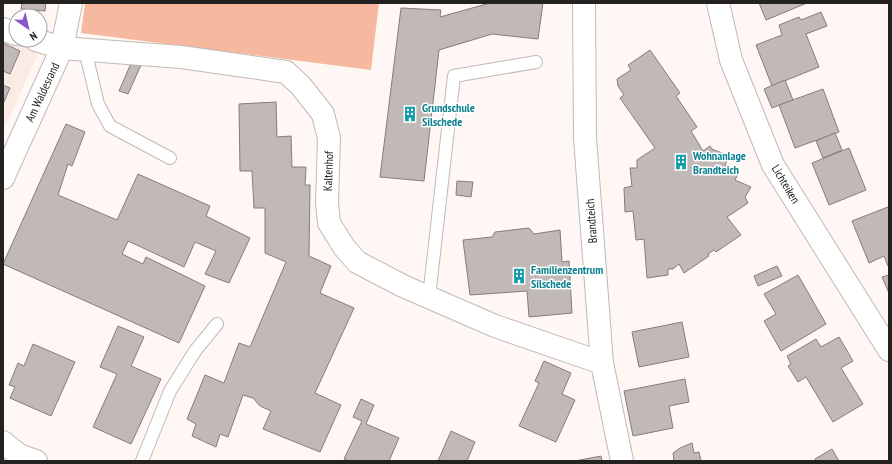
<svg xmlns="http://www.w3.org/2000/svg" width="892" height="464" font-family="'PT Sans Narrow',sans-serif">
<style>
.built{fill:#faebe4}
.green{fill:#f6b89e}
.building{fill:#c1b9b7;stroke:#847d7b}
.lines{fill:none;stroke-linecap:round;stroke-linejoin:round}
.service-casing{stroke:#c0b9b6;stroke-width:14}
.minor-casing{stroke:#c0b9b6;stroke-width:24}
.service{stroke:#fff;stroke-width:12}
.minor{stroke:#fff;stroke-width:22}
.labels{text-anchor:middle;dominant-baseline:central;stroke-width:3;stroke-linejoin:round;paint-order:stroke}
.street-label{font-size:12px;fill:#242221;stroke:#fff}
.culture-label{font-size:12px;font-weight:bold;fill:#0d838f;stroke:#fff;text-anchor:start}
</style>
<rect width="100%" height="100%" fill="#fef7f4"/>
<polygon class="built" points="3,16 16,21 16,40 40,40 47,34 3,131"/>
<polygon class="green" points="85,3 379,3 371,70 81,33"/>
<g class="building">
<polygon points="22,3 46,3 45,11 21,9"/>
<polygon points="490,3 543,3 538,39 492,34 439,50 424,181 380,177 401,8 441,10 440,17"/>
<polygon points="759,3 807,3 766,20"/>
<polygon points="821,12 827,26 806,34 819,67 772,86 756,45 782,35 779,25 799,17 801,20"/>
<polygon points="3,43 20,51 10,74 3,71"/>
<polygon points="650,50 680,93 676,96 697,127 691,131 703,151 710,146 712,149 729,156 725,165 739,172 735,180 751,187 745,197 748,203 727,217 741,235 716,252 714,250 708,254 709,256 684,273 679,264 673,269 668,269 668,275 647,278 644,239 636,240 633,211 625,212 624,188 632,186 630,168 637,168 637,160 655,148 620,98 624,95 618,86 617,79 631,70 628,65"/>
<polygon points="132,61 141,65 128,94 119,91"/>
<polygon points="785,80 793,100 772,108 764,89"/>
<polygon points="3,85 10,88 3,104"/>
<polygon points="823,89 839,132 795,148 779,105"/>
<polygon points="276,102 277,137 291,136 292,167 306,167 305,185 310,185 309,256 331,266 320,293 354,308 315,393 341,405 320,452 263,429 271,411 260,406 253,398 243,395 228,437 220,434 216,447 192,436 196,424 187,419 205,375 224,383 239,343 250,347 286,262 265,253 265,208 254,208 252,171 240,171 239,104"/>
<polygon points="66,124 85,132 72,166 68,164 58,195 117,220 138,174 210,206 206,216 250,238 229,283 205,274 216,251 195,242 184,267 128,241 122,254 143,264 146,257 205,286 179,343 3,264"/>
<polygon points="835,133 842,150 823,158 816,141"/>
<polygon points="849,148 866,190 829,205 812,163"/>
<polygon points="457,181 473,182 471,197 456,195"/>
<polygon points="888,207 889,210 889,265 888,266 884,256 869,263 852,221"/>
<polygon points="529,228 534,234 560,230 562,262 569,261 572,313 529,317 527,291 470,295 463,240 492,237 495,232"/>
<polygon points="777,266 782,276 758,286 754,276"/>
<polygon points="798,275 826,324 781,351 764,321 776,314 764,294"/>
<polygon points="889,275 889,293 882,277"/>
<polygon points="682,322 689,357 639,367 632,332"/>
<polygon points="118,326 144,337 131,366 161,379 131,444 93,427 117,374 100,367"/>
<polygon points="839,337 853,361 841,368 863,404 833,422 806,377 798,382 788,366 791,364 787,356 816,339 821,347"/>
<polygon points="33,344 75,362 51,416 10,398 15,387 9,385 18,363 24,366"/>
<polygon points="544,361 571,373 562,394 575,400 556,442 519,426 539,383 535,381"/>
<polygon points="685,379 689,402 669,406 673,428 633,436 624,391"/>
<polygon points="361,399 374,405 366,424 399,438 389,461 349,461 344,459 362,421 353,417"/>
<polygon points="451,431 475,442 467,461 438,461"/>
<polygon points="692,443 694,453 699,452 701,461 674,461 673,453 680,448"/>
<polygon points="832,449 839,461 816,461 815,459"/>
<polygon points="601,456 602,461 575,461"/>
</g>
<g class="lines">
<defs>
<g id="service">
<polyline points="85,50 98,104 110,126 170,158"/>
<polyline points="429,297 454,76 536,62"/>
<polyline points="142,461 170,391 195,351 217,324"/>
</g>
<g id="minor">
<polyline points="584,3 585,138 602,363 622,461"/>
<polyline points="718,3 731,60 773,165 889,350"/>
<polyline points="3,29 16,34"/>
<polyline points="36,40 62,48 181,57 286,72 301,86 323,114 329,138 327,203 329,223 344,247 357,262 403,286 495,326 602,363"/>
<polyline points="3,178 62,48 71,3"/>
<polyline points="3,442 19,455 36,461"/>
</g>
</defs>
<use href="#service" class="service-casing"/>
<use href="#minor" class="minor-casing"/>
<use href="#service" class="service"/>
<use href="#minor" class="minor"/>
</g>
<defs>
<symbol id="building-bare" viewBox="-9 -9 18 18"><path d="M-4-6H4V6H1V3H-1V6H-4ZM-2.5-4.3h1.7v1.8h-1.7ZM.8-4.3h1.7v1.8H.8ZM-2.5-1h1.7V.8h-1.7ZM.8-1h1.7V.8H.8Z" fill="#0f9aa8" stroke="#fff" stroke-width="2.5" paint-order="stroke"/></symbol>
</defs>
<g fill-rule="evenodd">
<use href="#building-bare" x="399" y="103" width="22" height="22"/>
<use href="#building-bare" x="670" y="151" width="22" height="22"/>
<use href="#building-bare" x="508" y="265" width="22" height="22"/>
</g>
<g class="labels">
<g class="street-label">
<text transform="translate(42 92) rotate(-65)">Am Waldesrand</text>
<text transform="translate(328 171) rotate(-88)">Kaltenhof</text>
<text transform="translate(786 184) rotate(59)">Lichteiken</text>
<text transform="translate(591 221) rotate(-94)">Brandteich</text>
</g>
<g class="culture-label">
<text x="422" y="107">Grundschule<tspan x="422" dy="14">Silschede</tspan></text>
<text x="693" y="155">Wohnanlage<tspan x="693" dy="14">Brandteich</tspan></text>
<text x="531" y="269">Familienzentrum<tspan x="531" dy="14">Silschede</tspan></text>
</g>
</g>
<rect width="892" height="464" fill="none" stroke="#242221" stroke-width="8"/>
<g transform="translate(28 28) rotate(146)"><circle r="19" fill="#ffffff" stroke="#a7a7a6"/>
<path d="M0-3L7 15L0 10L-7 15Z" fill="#8a56ce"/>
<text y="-6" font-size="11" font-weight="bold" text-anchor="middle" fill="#242221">N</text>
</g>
</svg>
